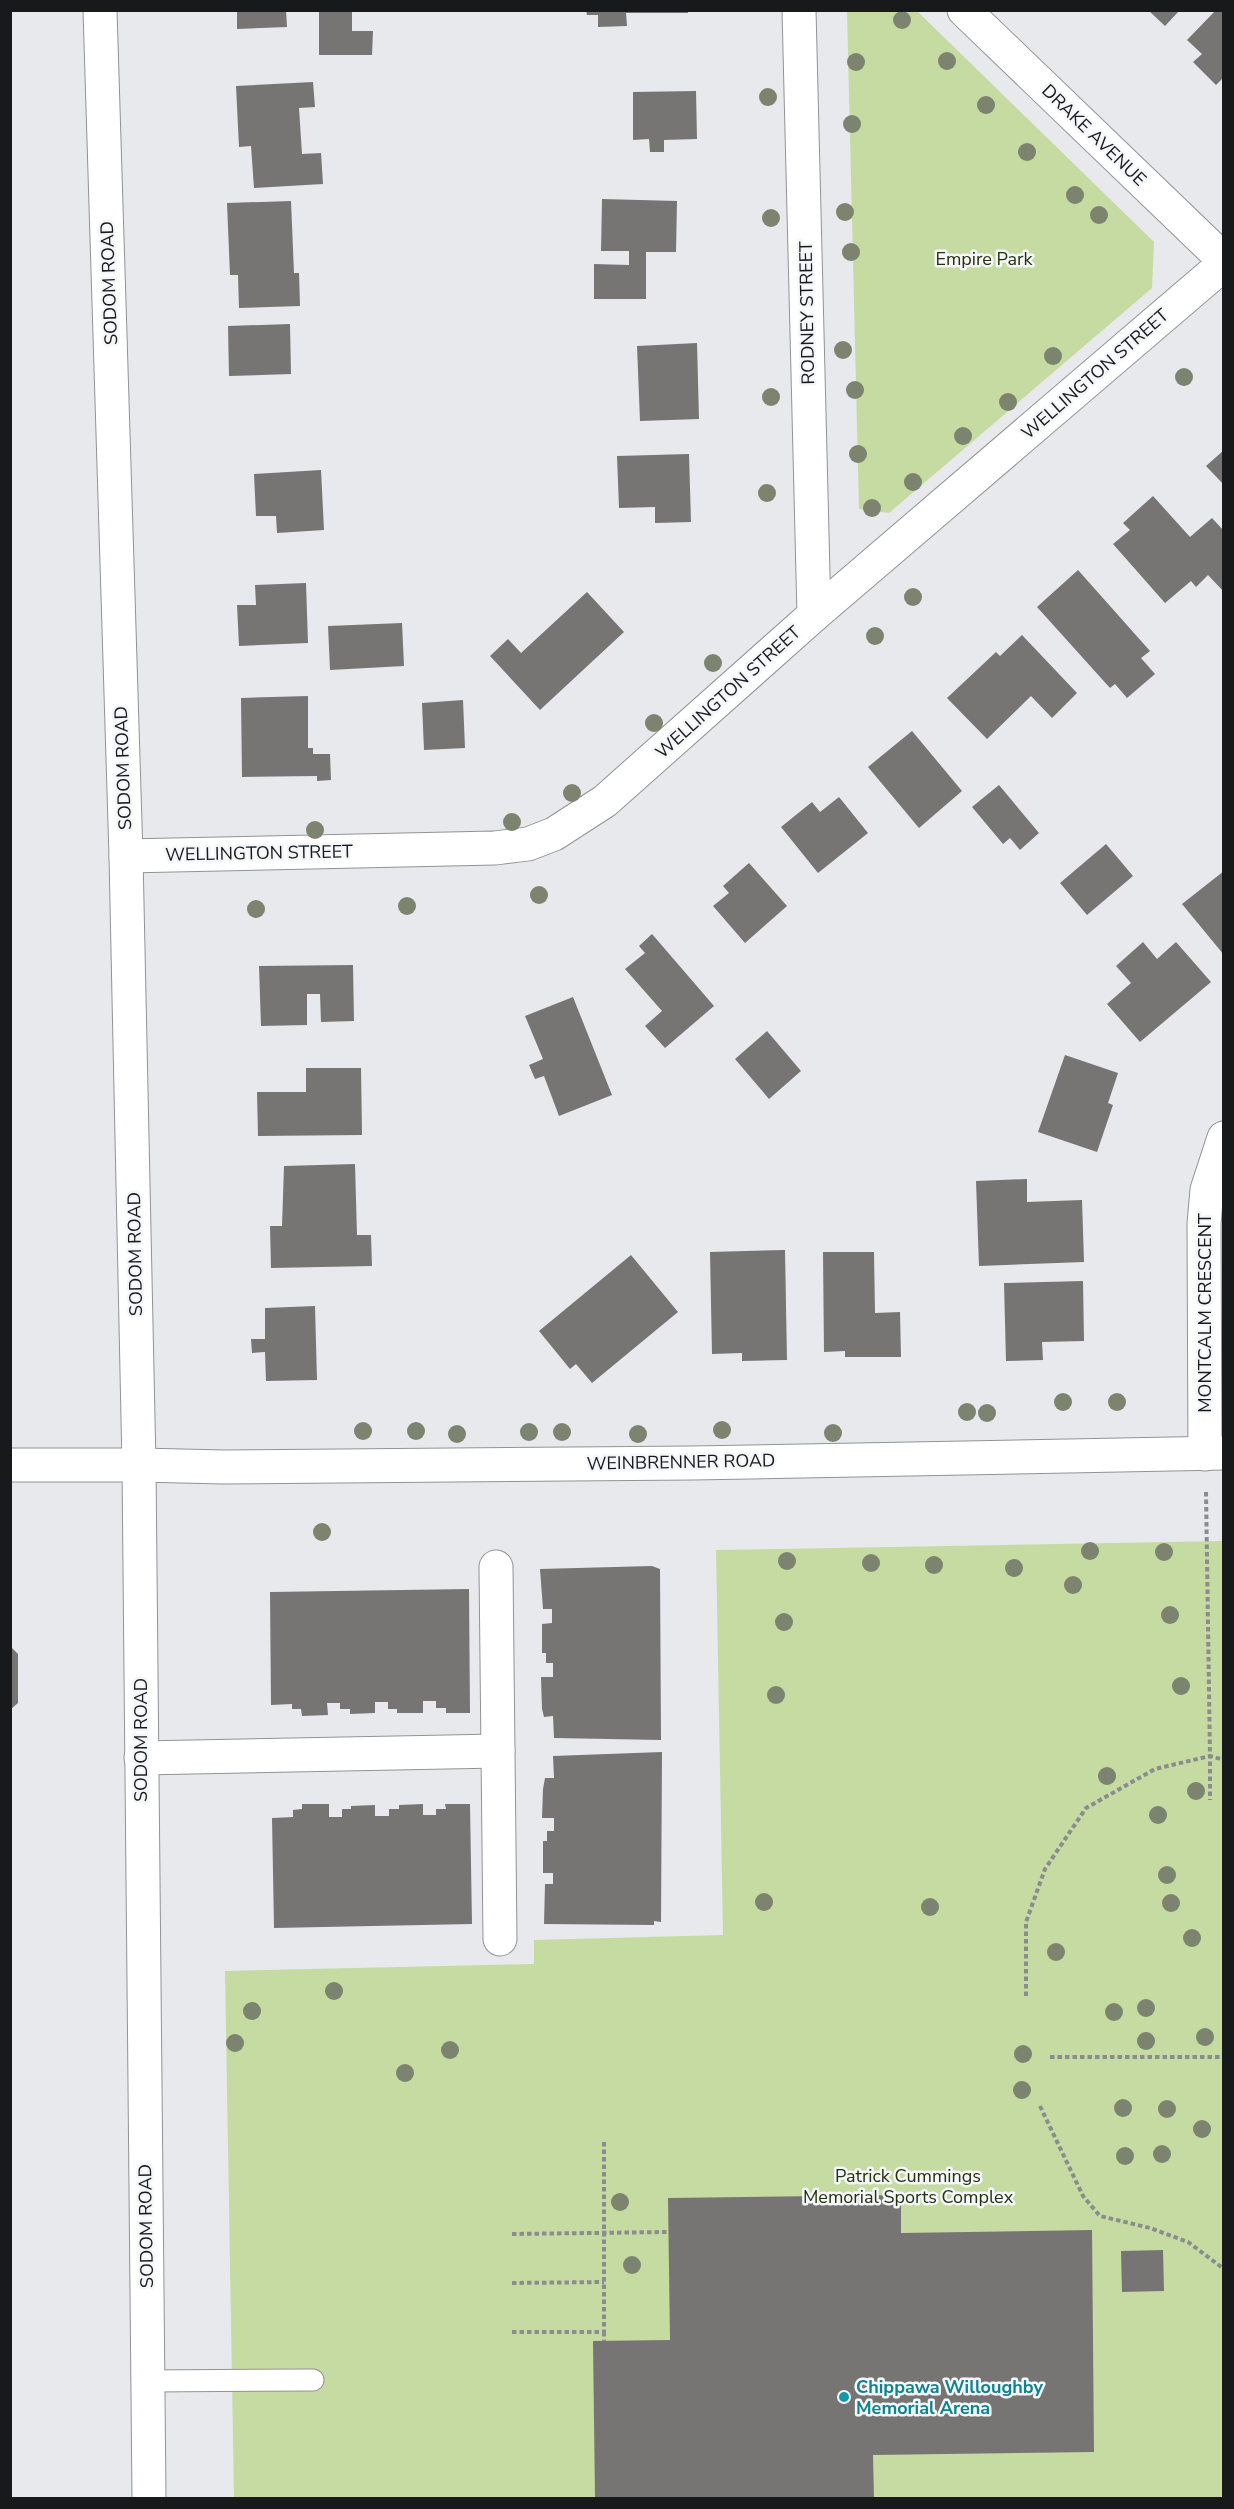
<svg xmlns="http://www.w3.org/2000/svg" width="1234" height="2509" viewBox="0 0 1234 2509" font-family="'Nunito Sans',sans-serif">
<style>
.green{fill:#c5dba1}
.building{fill:#777573}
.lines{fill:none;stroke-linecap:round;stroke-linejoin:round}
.service-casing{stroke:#919396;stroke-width:23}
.minor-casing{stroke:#919396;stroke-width:35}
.tertiary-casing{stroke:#919396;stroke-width:35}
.secondary-casing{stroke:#919396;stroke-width:35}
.path{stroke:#8b8c8e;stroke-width:4;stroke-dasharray:4.5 3;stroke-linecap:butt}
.service{stroke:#fff;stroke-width:21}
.minor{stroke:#fff;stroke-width:33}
.tertiary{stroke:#fff;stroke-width:33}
.secondary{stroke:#fff;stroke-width:33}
.tree{fill:#7c8470}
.culture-dot{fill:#0f9aa8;stroke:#f4f6f9;stroke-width:2}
.labels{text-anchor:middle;stroke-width:5;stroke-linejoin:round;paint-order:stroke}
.street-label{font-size:18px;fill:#18191a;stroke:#f4f6f9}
.park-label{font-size:18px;fill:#25310b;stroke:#f4f6f9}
.culture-label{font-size:18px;font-weight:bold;fill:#0d838f;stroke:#f4f6f9;text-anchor:start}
</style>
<rect width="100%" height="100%" fill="#e7e9ec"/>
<g class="green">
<path d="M847,11H917L1154,242L1152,288L889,513L859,509Z"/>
<path d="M1223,1541V2498H234L225,1971L534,1964V1940L723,1935L716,1550Z"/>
</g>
<g class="building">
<path d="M237,10H286L287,27L237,29Z"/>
<path d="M319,10H352V31H373L372,55H319Z"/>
<path d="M586,10H688V13H626L627,26L598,27V15H587Z"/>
<path d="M1148,10H1180L1165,26Z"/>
<path d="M1216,10H1224V77L1216,85L1193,62L1202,54L1187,40Z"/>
<path d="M313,82L315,107L299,108L302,154L321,153L323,184L254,188L251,146L239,147L236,86Z"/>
<path d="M696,91L697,139L664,140V152H650L649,139L633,140V92Z"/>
<path d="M602,199L677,201L676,252H646V299H594V264L629,265V251H601Z"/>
<path d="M291,201L294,273H299L300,306L239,308L238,275H230L227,203Z"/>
<path d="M290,324L291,374L229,376L228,326Z"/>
<path d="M697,343L699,419L640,421L637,346Z"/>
<path d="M1224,450V485L1206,466Z"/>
<path d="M689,454L691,522L655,523V507L619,508L617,456Z"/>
<path d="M321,470L324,530L277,533L276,516H256L254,474Z"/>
<path d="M1153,496L1190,537L1212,518L1224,531V592L1208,575L1196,587L1191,581L1165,603L1113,544L1130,530L1123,523Z"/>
<path d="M1078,570L1150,651L1141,658L1155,674L1127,698L1115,684L1110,688L1037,607Z"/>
<path d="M306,583L308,643L239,646L237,605H256L255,585Z"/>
<path d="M587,592L624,632L540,710L490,656L508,639L521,653Z"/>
<path d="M402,623L404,666L330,670L328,626Z"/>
<path d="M1022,635L1077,693L1052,718L1031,696L987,739L947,698L996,652L1000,656Z"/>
<path d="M308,696V748H313V754H330L331,780L317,781V776L242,777L241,698Z"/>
<path d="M463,700L465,748L424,750L422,703Z"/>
<path d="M912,731L962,791L919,828L868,767Z"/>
<path d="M999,785L1039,833L1020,850L1010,838L1003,844L972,807Z"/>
<path d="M839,797L868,833L818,873L781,827L812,802L820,812Z"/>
<path d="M1106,844L1133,876L1087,915L1060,883Z"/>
<path d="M749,863L787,906L745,943L713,906L729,893L723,886Z"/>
<path d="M1224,871V955L1182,904Z"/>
<path d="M652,934L714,1006L665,1048L645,1026L662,1011L625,969L645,953L639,946Z"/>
<path d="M1143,942L1157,959L1176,942L1211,982L1140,1042L1107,1004L1131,983L1116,966Z"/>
<path d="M353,965L354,1021L321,1022L320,994H307V1025L261,1026L259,966Z"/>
<path d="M573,997L612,1095L559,1116L544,1076L535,1079L529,1065L543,1059L525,1016Z"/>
<path d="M767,1031L801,1071L769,1099L735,1059Z"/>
<path d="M1065,1055L1118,1073L1108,1103L1113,1105L1097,1152L1038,1132Z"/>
<path d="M306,1068H361L362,1135L258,1136L257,1092H306Z"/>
<path d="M355,1164L357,1235H371L372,1266L271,1268L270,1226H282L284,1166Z"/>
<path d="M1027,1179V1202L1082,1200L1084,1262L979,1266L976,1181Z"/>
<path d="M785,1250L787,1360L742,1361V1353L712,1354L710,1252Z"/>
<path d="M823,1252H874L875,1313L900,1312L901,1357H845V1351L824,1352Z"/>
<path d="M631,1255L678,1312L592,1383L576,1364L570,1369L539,1331Z"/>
<path d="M1083,1281L1084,1341L1042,1342L1043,1360L1006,1361L1004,1283Z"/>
<path d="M315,1306L317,1380L266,1381L265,1352L252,1353L251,1339H265V1308Z"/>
<path d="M652,1566L660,1569L661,1740L554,1738L553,1716L544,1717L542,1709L541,1677H553V1663H546V1653H542V1624L552,1623V1609H543L540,1569Z"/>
<path d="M469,1589L470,1713H446V1708H436V1701H423V1713H397V1709H388V1702H375V1713L350,1714V1709H340V1703H327L328,1715L302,1716L301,1709H292V1704L271,1705L270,1592Z"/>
<path d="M10,1646L18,1654V1703L10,1710Z"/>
<path d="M662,1752L661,1922L654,1921V1925L544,1924L545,1884H553V1873H543V1841H547V1831H554V1818H542L543,1789L545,1778H554L553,1756Z"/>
<path d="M302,1804H329V1817H342V1809H351V1806L375,1805V1816H389V1809H399V1805L423,1804V1815H436V1809H446L445,1804H470L472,1924L274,1928L272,1818L293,1817V1810L302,1809Z"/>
<path d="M901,2195V2233L1092,2230L1094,2452L873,2455L874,2498H595L593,2341L670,2340L668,2198Z"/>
<path d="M1163,2250L1164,2291L1122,2292L1121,2251Z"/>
</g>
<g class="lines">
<defs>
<path id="service" d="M147,2381L313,2380"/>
<g id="minor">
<path d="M799,10L814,615"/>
<path d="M964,10L1224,260"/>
<path d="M126,856L495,848L528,844L554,834L605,801L814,615L1224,264"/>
<path d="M1205,1454L1204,1224L1207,1190L1224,1138"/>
<path d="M10,1465H139"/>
<path d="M496,1567L500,1939"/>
<path d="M141,1758L498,1751"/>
</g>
<path id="tertiary" d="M139,1465L224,1467L693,1463L1224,1453"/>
<path id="secondary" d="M100,10L126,856L139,1465L149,2498"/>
</defs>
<use href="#service" class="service-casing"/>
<use href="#minor" class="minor-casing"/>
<use href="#tertiary" class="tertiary-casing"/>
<use href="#secondary" class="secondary-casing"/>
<g class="path">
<path d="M1206,1492L1210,1756L1224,1760"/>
<path d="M1026,1996V1922L1045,1869L1086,1808L1155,1769L1210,1756V1800"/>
<path d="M1050,2057H1224"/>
<path d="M1040,2106L1083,2196L1100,2216L1150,2228L1188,2242L1224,2269"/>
<path d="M512,2234L668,2232"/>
<path d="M512,2283L604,2282"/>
<path d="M512,2332H604V2139"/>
<path d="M604,2332V2341"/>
</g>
<use href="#service" class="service"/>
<use href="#minor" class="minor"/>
<use href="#tertiary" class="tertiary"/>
<use href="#secondary" class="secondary"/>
</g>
<g class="tree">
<circle cx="902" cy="20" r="9"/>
<circle cx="947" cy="61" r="9"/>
<circle cx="856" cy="62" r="9"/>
<circle cx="768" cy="97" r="9"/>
<circle cx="986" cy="105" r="9"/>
<circle cx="852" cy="124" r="9"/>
<circle cx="1027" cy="152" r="9"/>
<circle cx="1075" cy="195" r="9"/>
<circle cx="845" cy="212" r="9"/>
<circle cx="1099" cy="215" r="9"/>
<circle cx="771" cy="218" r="9"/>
<circle cx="851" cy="252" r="9"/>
<circle cx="843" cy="350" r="9"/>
<circle cx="1053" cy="356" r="9"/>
<circle cx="1184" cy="377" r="9"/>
<circle cx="855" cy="390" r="9"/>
<circle cx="771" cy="397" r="9"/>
<circle cx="1008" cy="402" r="9"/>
<circle cx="963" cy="436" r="9"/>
<circle cx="858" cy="454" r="9"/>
<circle cx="913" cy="482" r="9"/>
<circle cx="767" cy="493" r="9"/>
<circle cx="872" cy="508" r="9"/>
<circle cx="913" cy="597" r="9"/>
<circle cx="875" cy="636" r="9"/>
<circle cx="713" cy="663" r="9"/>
<circle cx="654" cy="723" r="9"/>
<circle cx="572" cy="793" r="9"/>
<circle cx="512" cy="822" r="9"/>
<circle cx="315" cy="830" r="9"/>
<circle cx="539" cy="895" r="9"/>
<circle cx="407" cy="906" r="9"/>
<circle cx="256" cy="909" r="9"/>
<circle cx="1063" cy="1402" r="9"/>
<circle cx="1117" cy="1402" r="9"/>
<circle cx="967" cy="1412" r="9"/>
<circle cx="987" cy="1413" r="9"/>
<circle cx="722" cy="1430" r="9"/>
<circle cx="363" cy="1431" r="9"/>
<circle cx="416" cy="1431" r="9"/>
<circle cx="529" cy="1432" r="9"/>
<circle cx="562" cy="1432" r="9"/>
<circle cx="833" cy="1433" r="9"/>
<circle cx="457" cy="1434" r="9"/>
<circle cx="638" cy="1434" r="9"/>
<circle cx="322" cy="1532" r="9"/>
<circle cx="1090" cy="1551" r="9"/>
<circle cx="1164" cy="1552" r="9"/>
<circle cx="787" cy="1561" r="9"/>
<circle cx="871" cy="1563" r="9"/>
<circle cx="934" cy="1565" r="9"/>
<circle cx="1014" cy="1568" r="9"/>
<circle cx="1073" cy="1585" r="9"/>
<circle cx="1170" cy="1615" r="9"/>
<circle cx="784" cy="1622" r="9"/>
<circle cx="1181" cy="1686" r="9"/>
<circle cx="776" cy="1695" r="9"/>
<circle cx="1107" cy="1776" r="9"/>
<circle cx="1196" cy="1791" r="9"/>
<circle cx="1158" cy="1815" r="9"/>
<circle cx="1167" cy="1875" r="9"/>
<circle cx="764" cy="1902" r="9"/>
<circle cx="1171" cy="1903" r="9"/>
<circle cx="930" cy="1907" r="9"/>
<circle cx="1192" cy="1938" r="9"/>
<circle cx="1056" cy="1952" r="9"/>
<circle cx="334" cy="1991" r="9"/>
<circle cx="1146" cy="2008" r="9"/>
<circle cx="252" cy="2011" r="9"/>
<circle cx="1114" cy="2012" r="9"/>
<circle cx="1205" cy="2037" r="9"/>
<circle cx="1146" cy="2041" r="9"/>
<circle cx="235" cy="2043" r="9"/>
<circle cx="450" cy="2050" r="9"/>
<circle cx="1023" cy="2054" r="9"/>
<circle cx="405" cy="2073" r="9"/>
<circle cx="1022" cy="2090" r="9"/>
<circle cx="1123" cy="2108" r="9"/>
<circle cx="1167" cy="2109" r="9"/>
<circle cx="1202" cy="2129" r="9"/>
<circle cx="1162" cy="2154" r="9"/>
<circle cx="1125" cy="2156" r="9"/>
<circle cx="620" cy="2202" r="9"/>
<circle cx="632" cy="2265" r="9"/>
</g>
<circle class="culture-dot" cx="844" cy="2397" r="6"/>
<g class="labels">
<g class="street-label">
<text transform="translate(1094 135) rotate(44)" y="6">DRAKE AVENUE</text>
<text transform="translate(109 283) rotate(-92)" y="6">SODOM ROAD</text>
<text transform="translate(807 313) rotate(-91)" y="6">RODNEY STREET</text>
<text transform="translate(1095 374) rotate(-41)" y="6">WELLINGTON STREET</text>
<text transform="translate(728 692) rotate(-42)" y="6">WELLINGTON STREET</text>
<text transform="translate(123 768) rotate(-92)" y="6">SODOM ROAD</text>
<text transform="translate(259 853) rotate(-1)" y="6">WELLINGTON STREET</text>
<text transform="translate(135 1254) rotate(-91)" y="6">SODOM ROAD</text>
<text transform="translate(1205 1313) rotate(-90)" y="6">MONTCALM CRESCENT</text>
<text transform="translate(681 1462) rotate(-1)" y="6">WEINBRENNER ROAD</text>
<text transform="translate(141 1740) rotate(-90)" y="6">SODOM ROAD</text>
<text transform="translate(146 2226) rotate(-91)" y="6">SODOM ROAD</text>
</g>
<g class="park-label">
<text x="984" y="265">Empire Park</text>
<text x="908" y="2182">Patrick Cummings<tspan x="908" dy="21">Memorial Sports Complex</tspan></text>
</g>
<g class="culture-label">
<text x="856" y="2393">Chippawa Willoughby<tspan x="856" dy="21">Memorial Arena</tspan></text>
</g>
</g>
<rect width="1234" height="2509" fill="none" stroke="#18191a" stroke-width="24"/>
</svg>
